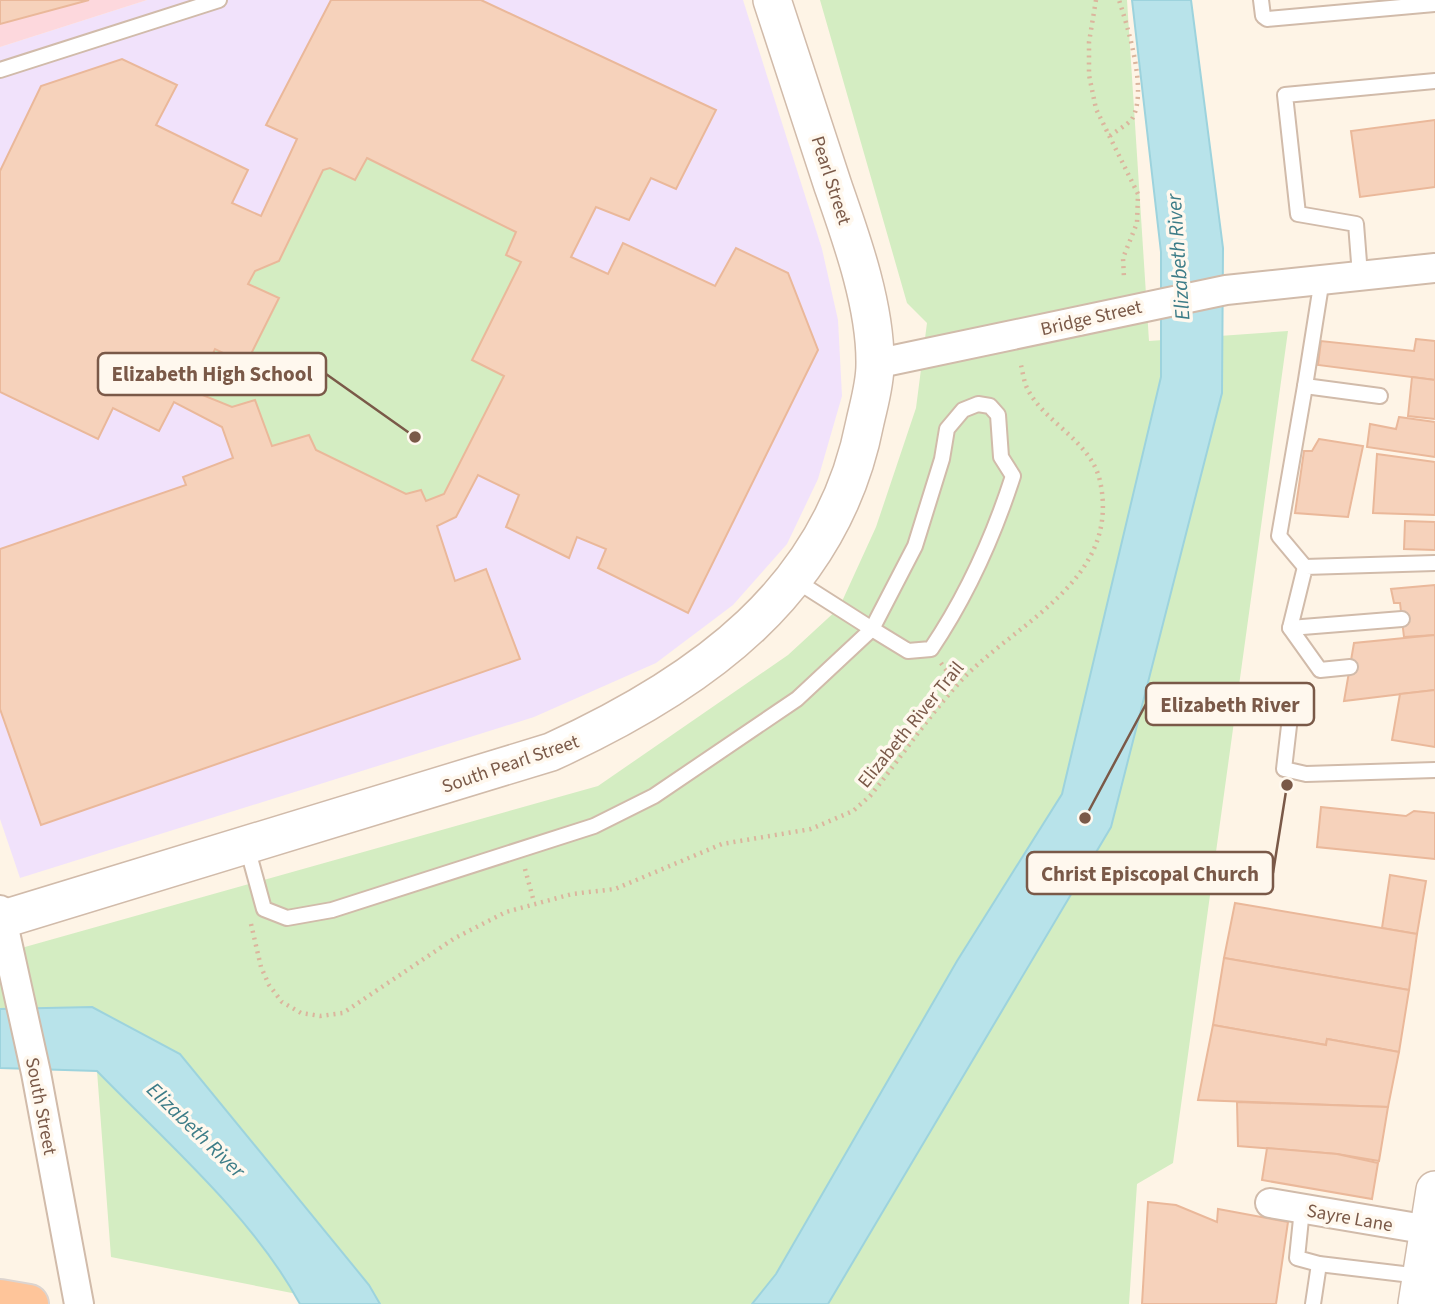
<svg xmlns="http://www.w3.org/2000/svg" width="1435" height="1304" viewBox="0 0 1435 1304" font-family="'Source Sans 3',sans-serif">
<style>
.education{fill:#f1e2fb}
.medical{fill:#fdd8dd}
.green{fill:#d4edc2}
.water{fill:#b8e3ea;stroke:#9dd3dd;stroke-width:2}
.building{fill:#f6d2bb;stroke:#eab89a;stroke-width:2;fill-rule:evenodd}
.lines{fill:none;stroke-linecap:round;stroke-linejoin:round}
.service-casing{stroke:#d1bbaa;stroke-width:18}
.minor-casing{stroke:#d1bbaa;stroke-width:32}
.tertiary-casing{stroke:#d1bbaa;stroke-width:40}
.trunk-casing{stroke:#dcd4cf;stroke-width:42}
.path{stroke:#dbb59d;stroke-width:4.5;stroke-dasharray:2 5;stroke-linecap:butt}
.service{stroke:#fff;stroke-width:14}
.minor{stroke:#fff;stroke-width:28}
.tertiary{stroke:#fff;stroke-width:37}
.trunk{stroke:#fec59a;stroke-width:38}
.labels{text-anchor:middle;stroke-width:7;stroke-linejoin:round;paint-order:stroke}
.street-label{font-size:19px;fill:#7a5948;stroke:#fff8ee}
.water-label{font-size:21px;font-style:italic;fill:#3c7c87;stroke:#fff8ee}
.leader{fill:none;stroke:#7a5948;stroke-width:2.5}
.callout-dot{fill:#7a5948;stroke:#fff8ee;stroke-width:2.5}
.callout{fill:#fff8ee;stroke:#7a5948;stroke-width:2.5}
.callout-label{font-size:21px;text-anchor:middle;font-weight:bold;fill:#7a5948}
</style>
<rect width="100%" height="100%" fill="#fef4e6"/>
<path class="education" d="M147,0H743L822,249L838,320L842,396L818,479L787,544L733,605L656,663L534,717L20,878L0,819V47Z"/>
<path class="medical" d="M0,0H147L0,47Z"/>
<g class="green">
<path d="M820,0H1127L1149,341L1288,331L1173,1163L1137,1184L1129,1304H371L307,1296L111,1257L97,1071L0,1068V954L598,786L788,655L839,608L876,527L916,408L927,323L907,303Z"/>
<path d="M367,158L516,232L506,255L521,262L473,360L504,376L444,494L426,501L421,491L406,494L316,450L309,435L272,446L232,407L195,392L215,349L246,364L279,299L248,284L255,271L279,261L323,170L330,168L355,180Z"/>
</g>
<g class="water">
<path d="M1132,0H1191L1223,248L1222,393L1111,827L828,1304H752L776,1274L957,961L1062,794L1161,377V252Z"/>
<path d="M92,1007L180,1054L369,1285L380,1304H300C253,1217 166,1142 97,1071L0,1068V1009Z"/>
</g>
<g class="building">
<path d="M0,0H89L0,24Z"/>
<path d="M331,0H481L716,110L676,189L651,178L629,220L596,207L571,257L608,274L623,243L715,286L736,248L788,273L818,350L688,613L598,568L606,549L577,537L569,558L506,527L519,495L478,475L456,517L437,526L455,581L486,569L520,659L41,825L0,709V549L186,485L183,477L233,458L222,427L174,402L159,431L113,408L98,439L0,392V171L41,86L122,59L177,85L156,125L248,170L232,203L261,216L297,139L266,125ZM367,158L516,232L506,255L521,262L472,360L504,376L444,494L426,501L421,490L406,494L316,450L309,435L272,446L255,400L232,407L195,392L215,349L246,364L279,298L248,284L255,271L279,261L323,170L330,168L355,180Z"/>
<path d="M1435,120V187L1360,197L1351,131Z"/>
<path d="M1416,339L1435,341V380L1318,365L1321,341L1414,351Z"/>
<path d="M1412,377L1435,380V419L1408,416Z"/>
<path d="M1399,417L1435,422V457L1367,447L1370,424L1396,429Z"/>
<path d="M1319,439L1363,446L1348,517L1295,513L1304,451H1312Z"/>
<path d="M1377,454L1435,462V515L1373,513Z"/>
<path d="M1405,521L1435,522V550L1404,549Z"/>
<path d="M1435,585V635L1404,637L1400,603H1394L1391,589Z"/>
<path d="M1435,635V690L1344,701L1354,643Z"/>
<path d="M1435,690V747L1392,740L1400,694Z"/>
<path d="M1321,807L1406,816L1414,811L1435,813V859L1317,847Z"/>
<path d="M1390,875L1426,881L1417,934L1382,928Z"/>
<path d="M1235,903L1417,934L1409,990L1224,958Z"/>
<path d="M1224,958L1409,990L1399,1052L1327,1039L1326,1045L1213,1025Z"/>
<path d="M1213,1025L1326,1045L1327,1039L1399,1052L1388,1107L1198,1100Z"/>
<path d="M1237,1102L1388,1107L1379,1161L1337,1154L1238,1146Z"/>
<path d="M1267,1148L1337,1154L1378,1163L1372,1199L1262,1180Z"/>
<path d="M1148,1202L1176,1205L1217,1222L1218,1209L1288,1222L1276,1304H1142Z"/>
</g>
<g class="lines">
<defs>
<g id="service">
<path d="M1261,0L1263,16L1267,19L1435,4"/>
<path d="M0,70L219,0"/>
<path d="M1360,275L1356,224L1298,214L1285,95L1435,81"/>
<path d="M1322,279L1305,386L1380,396"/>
<path d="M1305,386L1279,536L1305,567"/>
<path d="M978,404L990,406L998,415L1001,457L1013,476C993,538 968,594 931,649L908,651L872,629L915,546L942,459L947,429L963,410Z"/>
<path d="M1290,628L1402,619"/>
<path d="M1350,667L1320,670L1290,628L1305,567L1435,563"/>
<path d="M1292,700L1284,769L1306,774L1435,770"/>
<path d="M247,847L264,909L287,918L332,910L594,826L654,796L797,699L872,629L795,580"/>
<path d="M1302,1209L1297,1258L1319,1264L1420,1276"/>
<path d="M1313,1304L1319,1264"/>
</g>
<g id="minor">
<path d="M875,364L1226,290L1435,268"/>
<path d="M0,910L36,1073L79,1304"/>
<path d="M1270,1203L1429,1230"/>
</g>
<g id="tertiary">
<path d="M0,920L551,752C698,685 832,592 865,422C869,404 875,384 875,365C876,307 852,240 833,186C813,124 792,62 772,0"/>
<path d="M1417,1304L1435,1190"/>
</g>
<path id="trunk" d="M0,1299L29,1304"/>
</defs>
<use href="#service" class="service-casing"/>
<use href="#minor" class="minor-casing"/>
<use href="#tertiary" class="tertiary-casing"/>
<use href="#trunk" class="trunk-casing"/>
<g class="path">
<path d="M1096,0L1089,42V75L1096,109L1138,194L1137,223L1123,258L1124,278"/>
<path d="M1110,136C1116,131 1127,125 1132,119C1148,92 1128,28 1119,0"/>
<path d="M941,663L957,685"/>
<path d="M525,869L534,902"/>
<path d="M251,924L261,967L269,985L282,1002L301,1013L320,1016L343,1013L455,938L506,912L572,894L615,889L722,844L811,829L853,811L870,796C900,759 927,718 959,683C1013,623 1122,582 1100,481C1091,441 1045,423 1028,390C1024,383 1023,373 1021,365"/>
</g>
<use href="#service" class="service"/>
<use href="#minor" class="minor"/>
<use href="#tertiary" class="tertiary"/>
<use href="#trunk" class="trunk"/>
</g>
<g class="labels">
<g class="street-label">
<text transform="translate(832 180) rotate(72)" y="7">Pearl Street</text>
<text transform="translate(1091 317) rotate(-13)" y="7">Bridge Street</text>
<text transform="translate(910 724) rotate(-51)" y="7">Elizabeth River Trail</text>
<text transform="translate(510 763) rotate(-19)" y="7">South Pearl Street</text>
<text transform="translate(42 1106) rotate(79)" y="7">South Street</text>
<text transform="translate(1350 1217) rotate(10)" y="7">Sayre Lane</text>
</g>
<g class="water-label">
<text transform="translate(1178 257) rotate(-94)" y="7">Elizabeth River</text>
<text transform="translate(196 1130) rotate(44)" y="7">Elizabeth River</text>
</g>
</g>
<path class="leader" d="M415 437L326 374M1085 818L1146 704M1287 785L1273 873"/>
<g class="callout-dot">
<circle cx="415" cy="437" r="7"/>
<circle cx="1085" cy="818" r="7"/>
<circle cx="1287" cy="785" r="7"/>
</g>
<g class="callout">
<rect x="98" y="353" width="228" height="42" rx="7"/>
<rect x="1146" y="683" width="168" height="42" rx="7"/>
<rect x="1027" y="852" width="246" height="42" rx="7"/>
</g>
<g class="callout-label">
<text x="212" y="381">Elizabeth High School</text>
<text x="1230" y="712">Elizabeth River</text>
<text x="1150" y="881">Christ Episcopal Church</text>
</g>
</svg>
